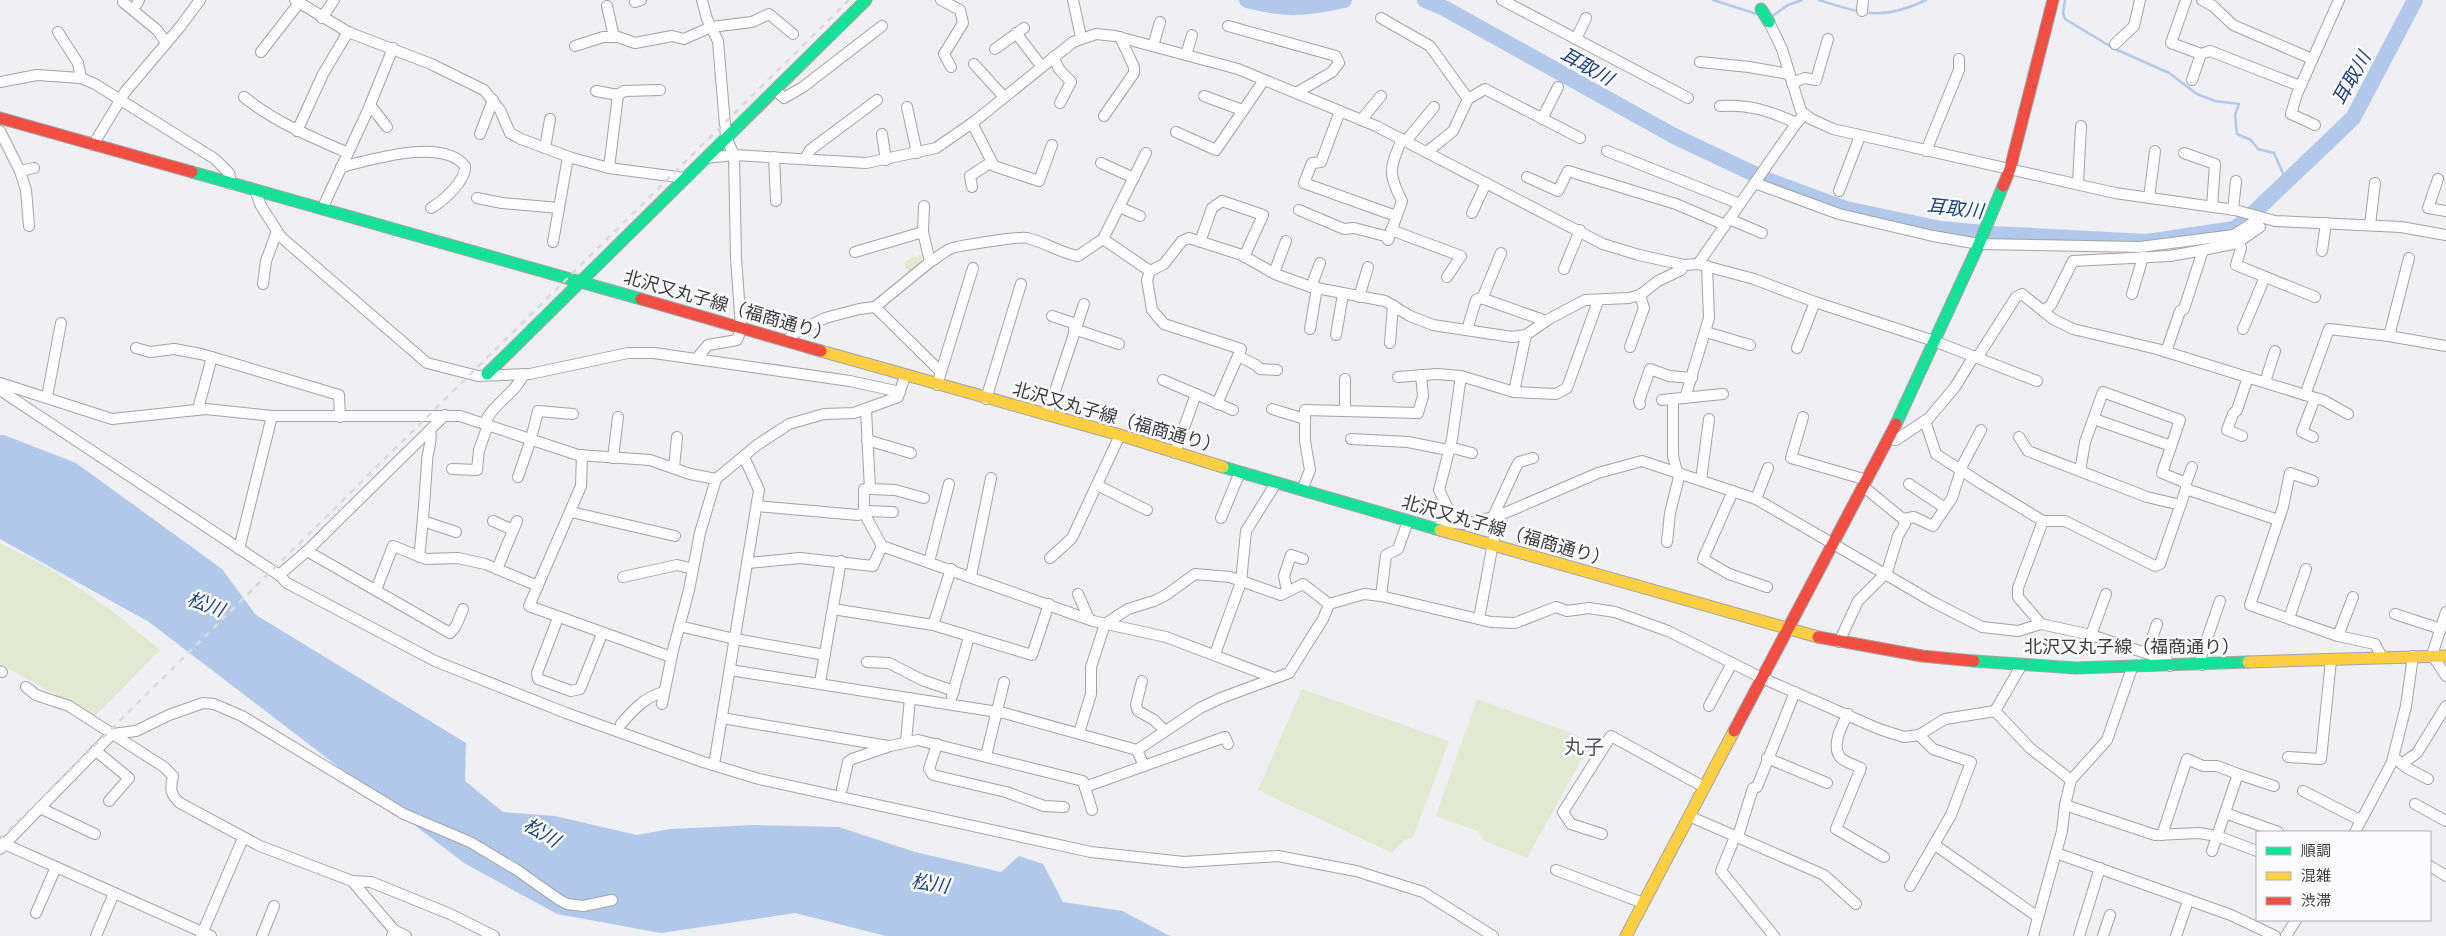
<svg xmlns="http://www.w3.org/2000/svg" width="2446" height="936" viewBox="0 0 2446 936" font-family="'PT Serif','Noto Sans JP',serif">
<style>
.green{fill:#e2e9d1}
.water{fill:#b2c8eb}
.lines{fill:none;stroke-linecap:round;stroke-linejoin:round}
.stream{stroke:#b2c8eb;stroke-width:2.5}
.river{stroke:#b2c8eb;stroke-width:16}
.street-casing{stroke:#a3a3a6;stroke-width:12}
.fast-casing{stroke:#a3a3a6;stroke-width:13}
.slow-casing{stroke:#a3a3a6;stroke-width:13}
.jam-casing{stroke:#a3a3a6;stroke-width:13}
.street{stroke:#fdfdfd;stroke-width:10}
.fast{stroke:#16e098;stroke-width:11}
.slow{stroke:#ffcf43;stroke-width:11}
.jam{stroke:#f24e42;stroke-width:11}
.rail{stroke:#d9d9da;stroke-width:2.5;stroke-dasharray:6 6;stroke-linecap:butt}
.labels{text-anchor:middle;stroke-width:5;stroke-linejoin:round;paint-order:stroke}
.street-label{font-size:18px;fill:#3b3c3e;stroke:#fcfcff}
.water-label{font-size:19px;font-style:italic;fill:#1d427c;stroke:#fcfcff}
.quarter-label{font-size:20px;fill:#525359;stroke:#fcfcff}
</style>
<rect width="100%" height="100%" fill="#efeff4"/>
<g class="green">
<path d="M921,254L923,265L909,275L904,262Z"/>
<path d="M0,543L51,569L112,611L160,650L95,716L0,664Z"/>
<path d="M1302,689L1449,741L1413,837L1404,840L1392,853L1258,790Z"/>
<path d="M1477,699L1577,735L1585,753L1527,858L1485,841L1478,831L1436,816Z"/>
</g>
<path class="water" d="M0,435H4L76,463L222,569L256,615L466,743L465,781L503,812L555,816L637,835L670,829L754,825L839,827L915,852L1001,872L1019,856L1043,864L1063,902L1122,911L1170,936H886L795,913L661,933L557,914L464,863L149,622L0,539Z"/>
<g class="lines">
<g class="stream">
<path d="M1713,0L1757,14"/>
<path d="M1819,0C1864,14 1882,21 1926,0"/>
<path d="M2065,0L2063,13L2065,19L2113,48L2169,73L2197,94L2215,101L2239,104L2235,115L2237,134L2251,140L2258,149L2274,153L2286,180"/>
<path d="M1771,17L1788,5L1802,0"/>
</g>
<g class="river">
<path d="M1247,0C1286,10 1305,9 1344,0"/>
<path d="M1425,0L1444,8L1674,136L1767,180L1846,209L1941,229L1995,234L2147,242L2234,229L2245,221L2353,118L2415,0"/>
</g>
<defs>
<g id="street">
<path d="M295,0L348,32L431,64L484,90L500,110L510,133L521,139L572,158L609,168L685,178"/>
<path d="M702,0L707,19L718,41L726,137L734,155L705,158"/>
<path d="M941,0L960,10L963,23L944,54L951,67"/>
<path d="M1073,0L1081,37"/>
<path d="M1502,0L1688,98"/>
<path d="M2186,0L2171,43L2201,54L2210,51L2300,86"/>
<path d="M2202,0L2213,6L2233,25L2312,59"/>
<path d="M123,2L157,30L166,42"/>
<path d="M635,2L641,0"/>
<path d="M137,4L139,0"/>
<path d="M607,6L614,37"/>
<path d="M1862,11L1863,0"/>
<path d="M322,18L334,0"/>
<path d="M1381,18L1430,46L1468,99L1453,131L1427,152"/>
<path d="M1769,22L1782,49L1801,111L1811,119L1833,129L2115,193L2235,210L2275,221L2401,227L2446,235"/>
<path d="M1228,26L1336,56L1339,63L1332,72L1296,93"/>
<path d="M58,32L78,63L81,78"/>
<path d="M1016,33L1042,67"/>
<path d="M1576,39L1586,18"/>
<path d="M2115,44L2134,26L2140,0"/>
<path d="M575,46L603,37H618L635,43L672,36L684,39L711,27L752,22L769,14L793,34"/>
<path d="M1153,46L1160,22"/>
<path d="M995,49L1024,28"/>
<path d="M261,52L299,3"/>
<path d="M1186,55L1192,35"/>
<path d="M1053,57L1059,69L1071,82L1060,103"/>
<path d="M1700,62L1749,67L1789,74"/>
<path d="M974,64L1004,97"/>
<path d="M2192,80L2201,54"/>
<path d="M0,82L37,75L81,78L95,84L215,159L229,173L231,184"/>
<path d="M1792,83L1805,78L1816,80L1828,39"/>
<path d="M775,90L784,98L803,87L882,26"/>
<path d="M596,91L618,95"/>
<path d="M1204,96L1242,110"/>
<path d="M244,97C275,122 311,137 348,153"/>
<path d="M1468,99L1485,89L1580,138"/>
<path d="M370,105L387,127"/>
<path d="M1720,106C1750,104 1769,111 1797,123"/>
<path d="M907,107L917,153"/>
<path d="M1340,111L1321,162L1312,163L1304,183L1396,216"/>
<path d="M1104,116L1134,73V67L1120,37"/>
<path d="M1542,119L1558,87"/>
<path d="M1361,120L1381,96"/>
<path d="M972,123L994,166L1039,181L1052,145"/>
<path d="M2315,125L2291,114L2297,94L2339,0"/>
<path d="M0,131L20,171L26,190L29,226"/>
<path d="M297,131L323,74L348,32"/>
<path d="M1176,132L1216,150L1264,80"/>
<path d="M480,134L493,100"/>
<path d="M882,134L886,160"/>
<path d="M1406,141L1434,107"/>
<path d="M93,145L125,92L180,27L200,0"/>
<path d="M545,148L550,119"/>
<path d="M1607,151L1740,204"/>
<path d="M1926,151L1959,70V59"/>
<path d="M1146,153L1103,239L1150,271L1164,264L1182,241L1189,238L1242,255L1275,274L1311,287L1385,301L1410,316L1433,325L1512,337L1526,335L1549,319L1585,300L1629,298L1640,295L1658,281L1681,270L1684,265"/>
<path d="M2184,153L2215,164L2212,207"/>
<path d="M774,157L776,201"/>
<path d="M805,159L810,150L877,100"/>
<path d="M1101,163L1134,178"/>
<path d="M341,167C371,160 442,137 465,166C466,181 443,201 431,208"/>
<path d="M609,168L618,95L624,91L660,90"/>
<path d="M20,171L34,168"/>
<path d="M1527,177L1558,191L1568,171L1676,204L1725,225"/>
<path d="M2438,179L2428,208L2446,211"/>
<path d="M1755,183L1839,214L1933,236L1979,244L2140,247L2234,235L2260,218"/>
<path d="M2078,184L2081,126"/>
<path d="M972,187L970,176L990,163"/>
<path d="M255,190L261,206L281,237L427,363L478,376L530,374L628,353H654L850,381L900,392"/>
<path d="M1839,191L1860,136"/>
<path d="M477,198L502,203L559,208"/>
<path d="M2149,198L2155,151"/>
<path d="M1119,207L1140,216"/>
<path d="M322,209L368,110L393,48"/>
<path d="M1299,210L1344,229L1354,228L1389,237"/>
<path d="M2233,210L2236,181"/>
<path d="M1472,213L1486,183"/>
<path d="M1729,219L1762,233"/>
<path d="M2370,225L2375,183"/>
<path d="M1391,230L1461,256L1447,277"/>
<path d="M923,232L924,206"/>
<path d="M1388,240L1402,201C1387,172 1390,168 1402,139"/>
<path d="M553,242L568,157"/>
<path d="M1200,242L1212,208L1222,201L1263,215L1244,257"/>
<path d="M2238,242L2241,248L2236,265L2315,297"/>
<path d="M2322,251L2326,223"/>
<path d="M930,262C937,258 943,252 950,249C955,246 1021,236 1027,238C1045,242 1060,253 1078,256L1103,239"/>
<path d="M1698,264L1798,121L1805,115"/>
<path d="M1564,269L1580,230"/>
<path d="M1150,271L1147,280L1152,310L1164,324L1241,349L1217,404"/>
<path d="M1274,273L1286,241"/>
<path d="M263,284L266,261L277,231"/>
<path d="M1311,287L1320,263"/>
<path d="M2132,294L2143,257"/>
<path d="M1359,297L1368,267"/>
<path d="M1482,299L1501,253"/>
<path d="M875,307L940,371"/>
<path d="M2043,311L2051,305L2073,261L2170,256L2203,250L2237,243L2260,227"/>
<path d="M1052,316L1076,324"/>
<path d="M741,327L736,258L734,155L866,163L936,148L975,121L1073,42L1096,34L1115,36L1238,69L1376,126L1603,244L1639,255L1684,265L1698,264L1754,279L1815,302L1934,341L2037,381"/>
<path d="M1074,329L1119,344"/>
<path d="M1310,329L1317,288"/>
<path d="M2243,329L2265,277"/>
<path d="M1467,330L1476,300L1481,298L1546,321"/>
<path d="M1706,332L1750,345"/>
<path d="M1336,335L1343,294"/>
<path d="M2389,336L2409,258"/>
<path d="M787,340L793,334L825,318L859,309L875,307L930,262L923,232L855,252"/>
<path d="M1390,343L1393,305"/>
<path d="M1630,347L1644,308L1640,295"/>
<path d="M136,348L150,352L174,349L201,354L339,395L340,417"/>
<path d="M1797,348L1815,302"/>
<path d="M2166,352L2180,311L2184,309L2203,250"/>
<path d="M1238,356L1256,365L1260,369L1277,370"/>
<path d="M1977,358L2016,297L2022,294L2053,319L2073,329L2157,349L2305,395L2323,400L2348,414"/>
<path d="M696,359L708,345L737,340L742,327"/>
<path d="M1398,377L1437,374L1461,376L1514,392L1526,335"/>
<path d="M1163,380L1233,410"/>
<path d="M2265,382L2275,351"/>
<path d="M0,383L112,419L206,409L272,416H460L578,455L650,460L690,474L716,479L757,445L789,424L824,414L854,413L898,397L905,376"/>
<path d="M937,385L973,268"/>
<path d="M0,390L279,575L287,583L435,661L566,713L703,762L759,779L1091,852L1184,862L1278,856L1356,871L1423,892L1493,936"/>
<path d="M1514,392L1556,394L1567,388L1598,301"/>
<path d="M2305,395L2329,329L2389,336L2446,346"/>
<path d="M47,397L61,323"/>
<path d="M1685,398L1709,318L1707,266"/>
<path d="M986,399L1021,284"/>
<path d="M1662,400L1723,394"/>
<path d="M1673,401V456L1677,472"/>
<path d="M1640,404L1639,401L1650,369L1669,376L1692,378"/>
<path d="M198,409L212,357"/>
<path d="M1272,409L1305,419"/>
<path d="M1345,409V379"/>
<path d="M866,410L870,489L895,490L924,498"/>
<path d="M1047,415L1084,304"/>
<path d="M1803,417L1791,458L1867,480"/>
<path d="M2094,419L2171,446"/>
<path d="M1925,421L1936,454L1982,484L2043,521H2065L2155,566L2160,564L2186,489L2278,520"/>
<path d="M484,424C494,402 515,394 524,374"/>
<path d="M2242,436L2227,430L2233,414L2237,410L2248,377"/>
<path d="M2019,437L2028,451L2147,497L2181,505"/>
<path d="M2313,437L2302,432L2315,398"/>
<path d="M1351,439L1408,442L1448,450"/>
<path d="M1888,439L1896,440L1929,418L1955,387L1974,356"/>
<path d="M867,440L911,453"/>
<path d="M1449,447L1472,453"/>
<path d="M1175,453L1196,394"/>
<path d="M582,455L581,486L529,606L671,657"/>
<path d="M613,458L618,417"/>
<path d="M674,468L677,437"/>
<path d="M452,469L477,470L479,450L488,425"/>
<path d="M2080,471L2085,442L2103,392L2180,420L2162,473L2186,483V489"/>
<path d="M518,477L531,439L538,411L573,414"/>
<path d="M1701,480L1709,419"/>
<path d="M2313,481L2290,473L2283,507L2250,605L2338,636L2375,644L2382,657"/>
<path d="M2186,483L2192,467"/>
<path d="M1909,484L1945,508"/>
<path d="M1097,485L1147,510"/>
<path d="M864,489V513L882,546"/>
<path d="M1302,490L1310,470L1305,441V410L1418,413L1423,396L1421,375"/>
<path d="M1733,491L1703,559L1729,574L1767,587"/>
<path d="M1756,499L1768,468"/>
<path d="M757,506L858,515L868,511L893,512"/>
<path d="M571,512L675,536"/>
<path d="M1493,517L1515,469L1519,462L1533,458"/>
<path d="M1221,518L1240,472"/>
<path d="M1903,519L1914,517L1933,526L1952,498L1963,464L1981,430"/>
<path d="M423,521L456,532"/>
<path d="M493,521L513,530"/>
<path d="M2043,521L2018,588V597L2041,624L2091,635L2167,660L2170,666"/>
<path d="M1455,523L1439,490L1452,439L1461,376"/>
<path d="M1434,529L1447,522L1463,524L1498,516"/>
<path d="M1667,542L1670,513L1680,473"/>
<path d="M239,549L272,416"/>
<path d="M307,551L450,633L456,626L463,609"/>
<path d="M419,557C423,525 425,494 427,462C427,451 433,442 430,431"/>
<path d="M1050,558L1072,538L1120,435"/>
<path d="M929,562L949,484"/>
<path d="M748,563L800,558L873,566L882,546L1093,621L1166,637L1274,678"/>
<path d="M497,569L517,521"/>
<path d="M279,575L307,551L445,415"/>
<path d="M971,576L991,478"/>
<path d="M623,577L677,565L693,569"/>
<path d="M376,590L393,546L426,559L458,558L485,564L538,586"/>
<path d="M1287,591L1284,576L1291,555L1303,559"/>
<path d="M1078,594L1089,619"/>
<path d="M1381,596L1386,555L1398,549L1408,521"/>
<path d="M833,609L933,625L1032,655L1049,604"/>
<path d="M2446,612L2432,655L2446,676"/>
<path d="M2395,614L2441,629"/>
<path d="M558,618L537,673L538,679L571,691L580,689L602,634"/>
<path d="M2289,618L2306,569"/>
<path d="M1479,619L1498,516L1598,473L1642,461L1756,499L1933,602L1982,627L2018,631L2041,624"/>
<path d="M933,625L951,569"/>
<path d="M679,626L735,639L825,655"/>
<path d="M2091,635L2106,594"/>
<path d="M2338,636L2353,597"/>
<path d="M1839,642L1858,601L1887,572L1898,536L1905,524L1903,519L1864,487"/>
<path d="M2147,653L2157,624"/>
<path d="M1215,654L1241,582L1246,531L1276,483"/>
<path d="M867,662L889,663L922,680L954,691"/>
<path d="M2202,665L2201,656L2220,601"/>
<path d="M2021,666L1995,711L2030,748L2071,780"/>
<path d="M730,670L1004,713L1137,750L1144,766"/>
<path d="M0,671L2,672"/>
<path d="M1142,681L1136,705L1138,711L1154,720L1164,730"/>
<path d="M820,682L841,561"/>
<path d="M26,687L36,695L69,706L164,767L173,776C170,789 170,794 180,803L260,846L352,881L394,930L392,936"/>
<path d="M952,696L969,637"/>
<path d="M662,704L673,650L689,590L700,533L716,479"/>
<path d="M1709,706L1732,663"/>
<path d="M1848,714C1842,725 1831,745 1840,757C1844,762 1855,765 1861,768L1836,829L1884,857"/>
<path d="M722,718L888,746"/>
<path d="M621,724C633,710 646,696 664,692"/>
<path d="M1079,733L1091,694V667L1105,624L1128,609L1154,601L1166,595L1195,574L1230,577L1281,595L1303,584L1329,604L1364,594L1381,596L1491,622L1515,623L1556,607L1567,611L1589,608L1615,612L1668,631L1762,678L1879,729L1904,737L1919,735L1945,719L1995,711"/>
<path d="M906,742L910,698"/>
<path d="M937,744L929,769L933,775L1006,792L1044,806L1064,807"/>
<path d="M1137,750L1200,708L1221,698L1289,673L1323,619L1329,604"/>
<path d="M96,751L129,778L109,801"/>
<path d="M986,756L1004,682"/>
<path d="M2288,757L2321,759L2331,660"/>
<path d="M1767,758L1827,783"/>
<path d="M715,759L759,490L744,457"/>
<path d="M2397,760L2407,768L2428,779"/>
<path d="M2403,763L2417,753L2446,706"/>
<path d="M2238,774L2274,786"/>
<path d="M1085,787L1225,737L1228,744"/>
<path d="M842,789L848,762L852,759L890,746L918,740L1083,781L1092,810"/>
<path d="M2303,791L2360,820"/>
<path d="M2415,804L2446,821"/>
<path d="M2065,805L2155,835L2199,833L2217,836L2257,851"/>
<path d="M40,808L95,834"/>
<path d="M2225,813L2278,832"/>
<path d="M1689,816L1824,875L1856,904"/>
<path d="M2355,832L2392,762L2406,706L2413,656"/>
<path d="M1602,834L1571,824L1563,812L1611,736L1704,787"/>
<path d="M2162,835L2187,759L2203,766H2217L2238,774L2212,851"/>
<path d="M0,842L211,936"/>
<path d="M1935,845L2038,917"/>
<path d="M0,849L112,734L136,731L169,715L203,703L214,704L242,716L404,814L470,842L517,870L558,899L567,904L583,906L612,900"/>
<path d="M2056,853L2231,915L2275,936"/>
<path d="M2430,866L2446,876"/>
<path d="M1556,870L1643,903"/>
<path d="M352,881L371,882L450,914L494,936"/>
<path d="M1910,886L1951,815L1971,762L1933,749L1919,735"/>
<path d="M36,913L56,867"/>
<path d="M394,930L406,936"/>
<path d="M96,936L114,893"/>
<path d="M201,936L243,838"/>
<path d="M262,936L274,906"/>
<path d="M1774,936L1721,871L1735,837L1739,833L1753,788L1757,787L1795,692"/>
<path d="M2033,936L2062,831L2065,805L2071,780L2107,740L2132,668"/>
<path d="M2079,936L2100,868"/>
<path d="M2103,936L2110,915"/>
<path d="M2176,936L2188,901"/>
<path d="M2286,936L2296,920"/>
</g>
<g id="fast">
<path d="M1761,9L1769,22"/>
<path d="M192,172L641,299"/>
<path d="M487,374L866,0"/>
<path d="M1896,424L1979,244L2003,186"/>
<path d="M1223,467L1440,530"/>
<path d="M1974,661L2076,668L2248,662"/>
</g>
<g id="slow">
<path d="M821,351L1120,435L1223,467"/>
<path d="M1440,530L1818,637"/>
<path d="M2248,662L2446,656"/>
<path d="M1626,936L1734,731"/>
</g>
<g id="jam">
<path d="M0,118L192,172"/>
<path d="M2003,186L2010,169L2053,0"/>
<path d="M641,299L821,351"/>
<path d="M1818,637L1922,656L1974,661"/>
<path d="M1734,731L1896,424"/>
</g>
</defs>
<use href="#street" class="street-casing"/>
<use href="#fast" class="fast-casing"/>
<use href="#slow" class="slow-casing"/>
<use href="#jam" class="jam-casing"/>
<use href="#street" class="street"/>
<use href="#fast" class="fast"/>
<use href="#slow" class="slow"/>
<use href="#jam" class="jam"/>
<path class="rail" d="M0,839L849,0"/>
</g>
<g class="labels">
<g class="street-label">
<text transform="translate(728 306) rotate(16)" y="6">北沢又丸子線（福商通り）</text>
<text transform="translate(1117 418) rotate(16)" y="6">北沢又丸子線（福商通り）</text>
<text transform="translate(1506 531) rotate(16)" y="6">北沢又丸子線（福商通り）</text>
<text x="2132" y="653">北沢又丸子線（福商通り）</text>
</g>
<g class="water-label">
<text transform="translate(1587 66) rotate(29)" y="7">耳取川</text>
<text transform="translate(2351 78) rotate(-61)" y="7">耳取川</text>
<text transform="translate(1955 208) rotate(6)" y="7">耳取川</text>
<text transform="translate(206 604) rotate(20)" y="7">松川</text>
<text transform="translate(542 832) rotate(31)" y="7">松川</text>
<text transform="translate(930 883) rotate(9)" y="7">松川</text>
</g>
<g class="quarter-label">
<text x="1584" y="754">丸子</text>
</g>
</g>
<rect x="2256" y="831" width="175" height="90" fill="#fcfcff" stroke="#afafb2"/>
<rect x="2266" y="847" width="25" height="8" fill="#16e098" stroke="#afafb2"/>
<text x="2301" y="856" font-size="15" fill="#3b3c3e">順調</text>
<rect x="2266" y="872" width="25" height="8" fill="#ffcf43" stroke="#afafb2"/>
<text x="2301" y="881" font-size="15" fill="#3b3c3e">混雑</text>
<rect x="2266" y="897" width="25" height="8" fill="#f24e42" stroke="#afafb2"/>
<text x="2301" y="906" font-size="15" fill="#3b3c3e">渋滞</text>
</svg>
